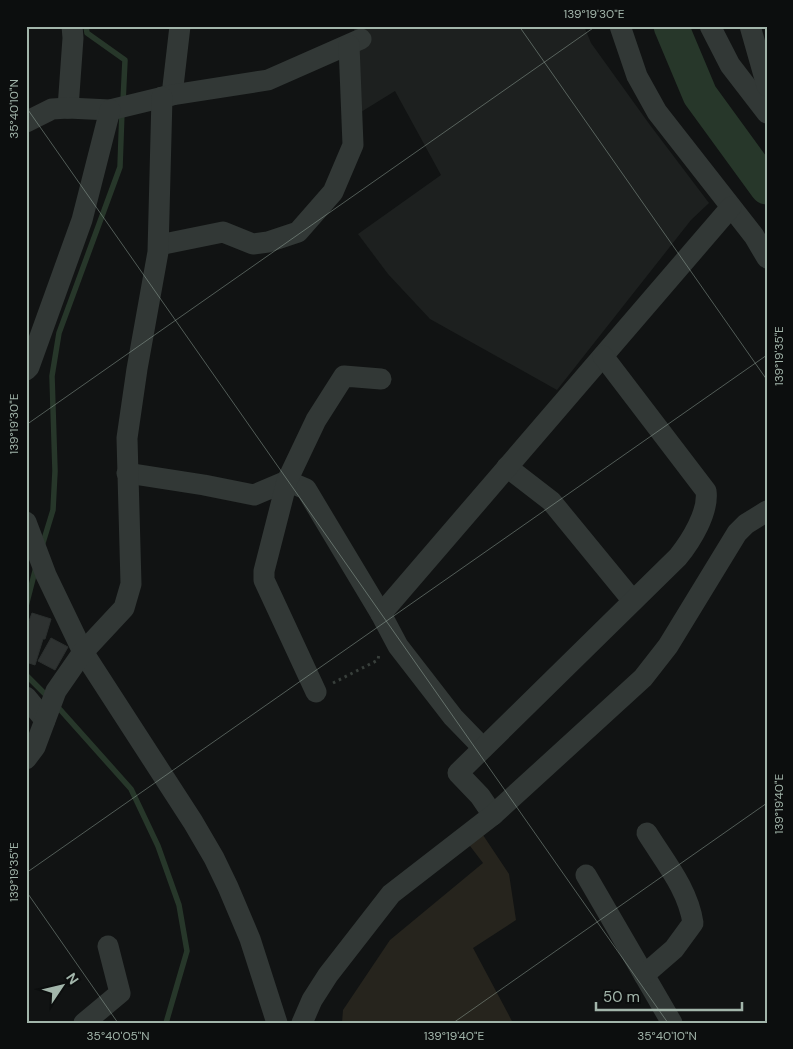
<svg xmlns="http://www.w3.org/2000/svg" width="793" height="1049" viewBox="0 0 793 1049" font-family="'DM Sans',sans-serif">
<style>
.built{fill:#1d201f}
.green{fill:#26241d}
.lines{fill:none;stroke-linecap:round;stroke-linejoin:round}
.stream{stroke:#27372a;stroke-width:5.5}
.river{stroke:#27372a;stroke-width:35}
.building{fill:#2e3231;stroke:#2b2f2e}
.path{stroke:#383f3b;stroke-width:3;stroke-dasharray:2.5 4;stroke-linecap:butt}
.minor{stroke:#323836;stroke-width:21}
.ticks{fill:none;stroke:#a2b5aa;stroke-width:1;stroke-opacity:0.45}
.neatline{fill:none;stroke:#a2b5aa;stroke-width:2}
.ticks-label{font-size:12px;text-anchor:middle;fill:#a2b5aa}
</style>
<rect width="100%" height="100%" fill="#111313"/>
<path class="built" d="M354,26H584L591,43L650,125L709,203L691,220L557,390L430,319L388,274L358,234L441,175L395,91L361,112Z"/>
<path class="green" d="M481,832L509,874L516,920L473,948L513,1023H342L343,1010L390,940L483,863L467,842Z"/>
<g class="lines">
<g class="stream">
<path d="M86,26L87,33L125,60L123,102"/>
<path d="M42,546L53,510L55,471L52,376L59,333L120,167L122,111"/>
<path d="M26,606L36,567"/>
<path d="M26,675L49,698"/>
<path d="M56,705L131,789L158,846L179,905L187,951L166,1023"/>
</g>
<path class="river" d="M671,26L700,95L767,187"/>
</g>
<g class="building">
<path d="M32,613L51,619L45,639H43L35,665L26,662L28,635H26V629Z"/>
<path d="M51,638L68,647L55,670L38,661Z"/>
</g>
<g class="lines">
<path class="path" d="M333,683L378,660L379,654"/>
<g class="minor">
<path d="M620,26L637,76L657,112L754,236L767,258"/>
<path d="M710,26L730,65L767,113"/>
<path d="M750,26L767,86"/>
<path d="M172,95L180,26"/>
<path d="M68,108L73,38L72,26"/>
<path d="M26,122L52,109L68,108L110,110L172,95L268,80L361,39"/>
<path d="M159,245L223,232L253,244L268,242L298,232L333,192L353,145L349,45"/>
<path d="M26,370L29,367L82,220L110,110"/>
<path d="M507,467L551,501L633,601"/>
<path d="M127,473L204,485L254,495L287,481L306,489L381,614L398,646L453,717L483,748"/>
<path d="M26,522L46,575L83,652L193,822L214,858L228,887L250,939L277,1023"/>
<path d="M381,614L731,207"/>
<path d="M316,692L264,580V571L287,481L316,420L344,376L381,379"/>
<path d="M26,697L45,720"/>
<path d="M26,759L35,747L56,691L83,652L124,608L131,584L127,438L137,369L158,252L162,97"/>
<path d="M493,815L480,796L458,773L678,557C691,541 709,512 706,491L603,356"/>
<path d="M586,875L672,1023"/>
<path d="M644,975L674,949L693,923C688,889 665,862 647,833"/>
<path d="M84,1023L120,993L108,946"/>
<path d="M302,1023L312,1000L328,975L391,894L493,815L643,678L668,646L737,533L746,524L767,511"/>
</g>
</g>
<path class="ticks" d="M519,26L767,380M26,107L668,1023M26,425L596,26M26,873L767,355M26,891L118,1023M453,1023L767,803"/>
<rect width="793" height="1049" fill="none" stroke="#0c0e0e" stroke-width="55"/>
<g transform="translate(62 986) rotate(55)" stroke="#0c0e0e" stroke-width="4" paint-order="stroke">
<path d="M0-4L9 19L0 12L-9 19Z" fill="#a2b5aa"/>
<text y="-8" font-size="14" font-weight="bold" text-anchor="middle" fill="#a2b5aa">N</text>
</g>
<path d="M596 1002v8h146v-8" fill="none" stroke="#a2b5aa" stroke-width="2.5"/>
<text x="603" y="1002" font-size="15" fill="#a2b5aa" stroke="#0c0e0e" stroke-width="4" paint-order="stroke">50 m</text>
<rect x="28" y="28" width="738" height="994" class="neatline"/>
<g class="ticks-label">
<text x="594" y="18">139°19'30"E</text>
<text transform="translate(14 109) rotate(-90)" y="4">35°40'10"N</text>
<text transform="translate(779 356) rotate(-90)" y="4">139°19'35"E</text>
<text transform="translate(14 424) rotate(-90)" y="4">139°19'30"E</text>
<text transform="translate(779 804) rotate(-90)" y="4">139°19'40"E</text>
<text transform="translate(14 872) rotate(-90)" y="4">139°19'35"E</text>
<text x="118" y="1040">35°40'05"N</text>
<text x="454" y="1040">139°19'40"E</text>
<text x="667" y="1040">35°40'10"N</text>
</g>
</svg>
